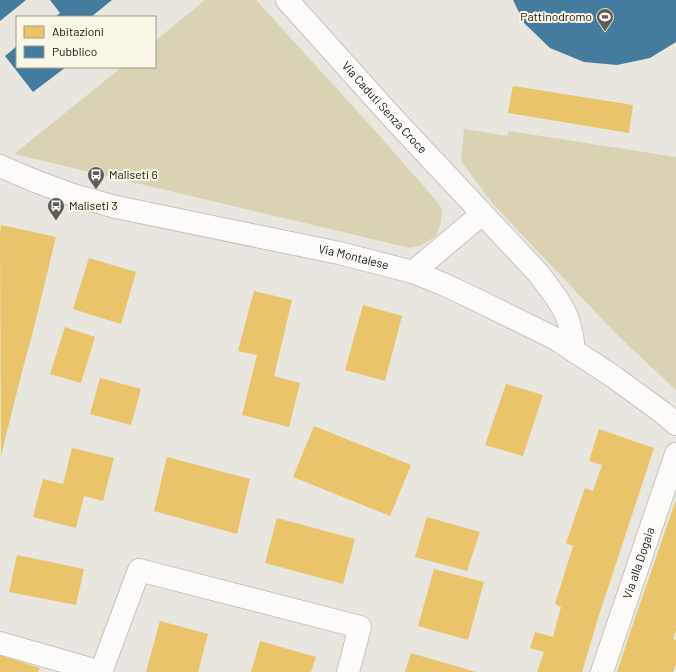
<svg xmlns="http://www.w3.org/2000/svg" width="676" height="672" viewBox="0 0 676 672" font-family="Barlow,sans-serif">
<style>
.green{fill:#dad3b3}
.homes{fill:#e9c46a}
.public{fill:#457b9d}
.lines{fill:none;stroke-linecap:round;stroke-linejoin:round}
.street-casing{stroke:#c5c3bd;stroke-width:24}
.secondary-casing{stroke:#c5c3bd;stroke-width:24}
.street{stroke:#fcfbfa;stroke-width:22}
.secondary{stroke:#fcfbfa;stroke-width:22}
.labels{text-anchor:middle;stroke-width:4;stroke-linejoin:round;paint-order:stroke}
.poi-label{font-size:12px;fill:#14130d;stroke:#faf7e6;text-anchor:start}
.street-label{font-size:12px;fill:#14130d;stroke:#faf7e6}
</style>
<rect width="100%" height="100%" fill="#e8e6de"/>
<g class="green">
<path d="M205,0H256L377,133L434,198L442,209L441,222L436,236L422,245L410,248L14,154L122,67H155V41Z"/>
<path d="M464,129L507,136L509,131L676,157V390L618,336L492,203L461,161Z"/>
</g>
<g class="homes">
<path d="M513,86L633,105L629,133L508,113Z"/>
<path d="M1,225L56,237L33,331L18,387L1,456L0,233Z"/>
<path d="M89,258L136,272L121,324L73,309Z"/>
<path d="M254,291L292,300L274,376L300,383L289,427L242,415L257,355L238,351Z"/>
<path d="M363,305L402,316L385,381L345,370Z"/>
<path d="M65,327L95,337L81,383L50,374Z"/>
<path d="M100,378L141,389L131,425L90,414Z"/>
<path d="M506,384L543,395L523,456L485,445Z"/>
<path d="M314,426L411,465L390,516L293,477Z"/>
<path d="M599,429L654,448L598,618L582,672H537L544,652L530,648L535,632L553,637L561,607L555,604L573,546L566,543L585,488L593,491L602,465L589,461Z"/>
<path d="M72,448L114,458L103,501L84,496L76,528L33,517L43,479L63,484Z"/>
<path d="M167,457L250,479L237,534L154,511Z"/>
<path d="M676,500V630L673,639L676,640V663L673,672H617L632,627Z"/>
<path d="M427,517L480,532L467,571L415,557Z"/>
<path d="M277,518L355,539L343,584L265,563Z"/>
<path d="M17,555L84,569L76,605L9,592Z"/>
<path d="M434,569L484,582L468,640L418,626Z"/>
<path d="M160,621L208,634L198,672H146Z"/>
<path d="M260,641L316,657L311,672H251Z"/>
<path d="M411,653L476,672H405Z"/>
<path d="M0,655L40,668L38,672H0Z"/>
</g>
<g class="public">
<path d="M0,0H26L0,21Z"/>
<path d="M50,0H112L91,17H55L60,13Z"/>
<path d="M513,0H676V42L650,58L617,65L584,62L550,48L524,23Z"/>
<path d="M17,46V67H66L33,92L5,56Z"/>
</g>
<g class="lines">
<defs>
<g id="street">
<path id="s1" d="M287,0L392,117L538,273C548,287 561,301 567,317C571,328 573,339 574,351"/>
<path d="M413,272L482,214"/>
<path d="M0,643L101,672"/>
<path d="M101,672L139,570L360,627L348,672"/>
<path id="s2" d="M602,672L676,454"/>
</g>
<g id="secondary">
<path id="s3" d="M0,166L35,181L73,195L116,207L339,253L413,272L443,284L477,300L556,339L614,377L663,413L676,424"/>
</g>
</defs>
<use href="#street" class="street-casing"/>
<use href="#secondary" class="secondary-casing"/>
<use href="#street" class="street"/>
<use href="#secondary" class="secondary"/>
</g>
<defs>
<symbol id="stadium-pin" viewBox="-11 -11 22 30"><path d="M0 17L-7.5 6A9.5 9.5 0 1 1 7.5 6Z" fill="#5e5d56" stroke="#faf7e6"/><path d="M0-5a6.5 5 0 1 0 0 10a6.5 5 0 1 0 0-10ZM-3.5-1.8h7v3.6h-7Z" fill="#fff"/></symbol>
<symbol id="bus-pin" viewBox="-11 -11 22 30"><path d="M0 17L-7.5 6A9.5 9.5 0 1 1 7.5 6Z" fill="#5e5d56" stroke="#faf7e6"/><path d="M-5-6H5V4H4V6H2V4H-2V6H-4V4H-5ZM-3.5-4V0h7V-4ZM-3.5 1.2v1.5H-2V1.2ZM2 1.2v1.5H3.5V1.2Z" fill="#fff"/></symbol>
</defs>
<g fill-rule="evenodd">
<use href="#stadium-pin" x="595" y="7" width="20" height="27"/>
<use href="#bus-pin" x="86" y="165" width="20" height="27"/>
<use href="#bus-pin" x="46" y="196" width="20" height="27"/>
</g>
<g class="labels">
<g class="poi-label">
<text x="592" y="21" text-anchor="end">Pattinodromo</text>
<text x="109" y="179">Maliseti 6</text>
<text x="69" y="210">Maliseti 3</text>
</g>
<g class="street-label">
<text dy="4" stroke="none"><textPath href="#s1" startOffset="145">Via Caduti Senza Croce</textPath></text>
<text dy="4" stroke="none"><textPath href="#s3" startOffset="366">Via Montalese</textPath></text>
<text dy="4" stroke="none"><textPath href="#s2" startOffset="115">Via alla Dogaia</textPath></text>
</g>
</g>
<rect x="16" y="16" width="140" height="52" fill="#faf7e6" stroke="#9e9c8f"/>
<rect x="24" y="26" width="20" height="12" fill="#e9c46a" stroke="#9e9c8f"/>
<text x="52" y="36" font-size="12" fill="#14130d">Abitazioni</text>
<rect x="24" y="46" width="20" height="12" fill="#457b9d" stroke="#9e9c8f"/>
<text x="52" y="56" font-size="12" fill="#14130d">Pubblico</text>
</svg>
